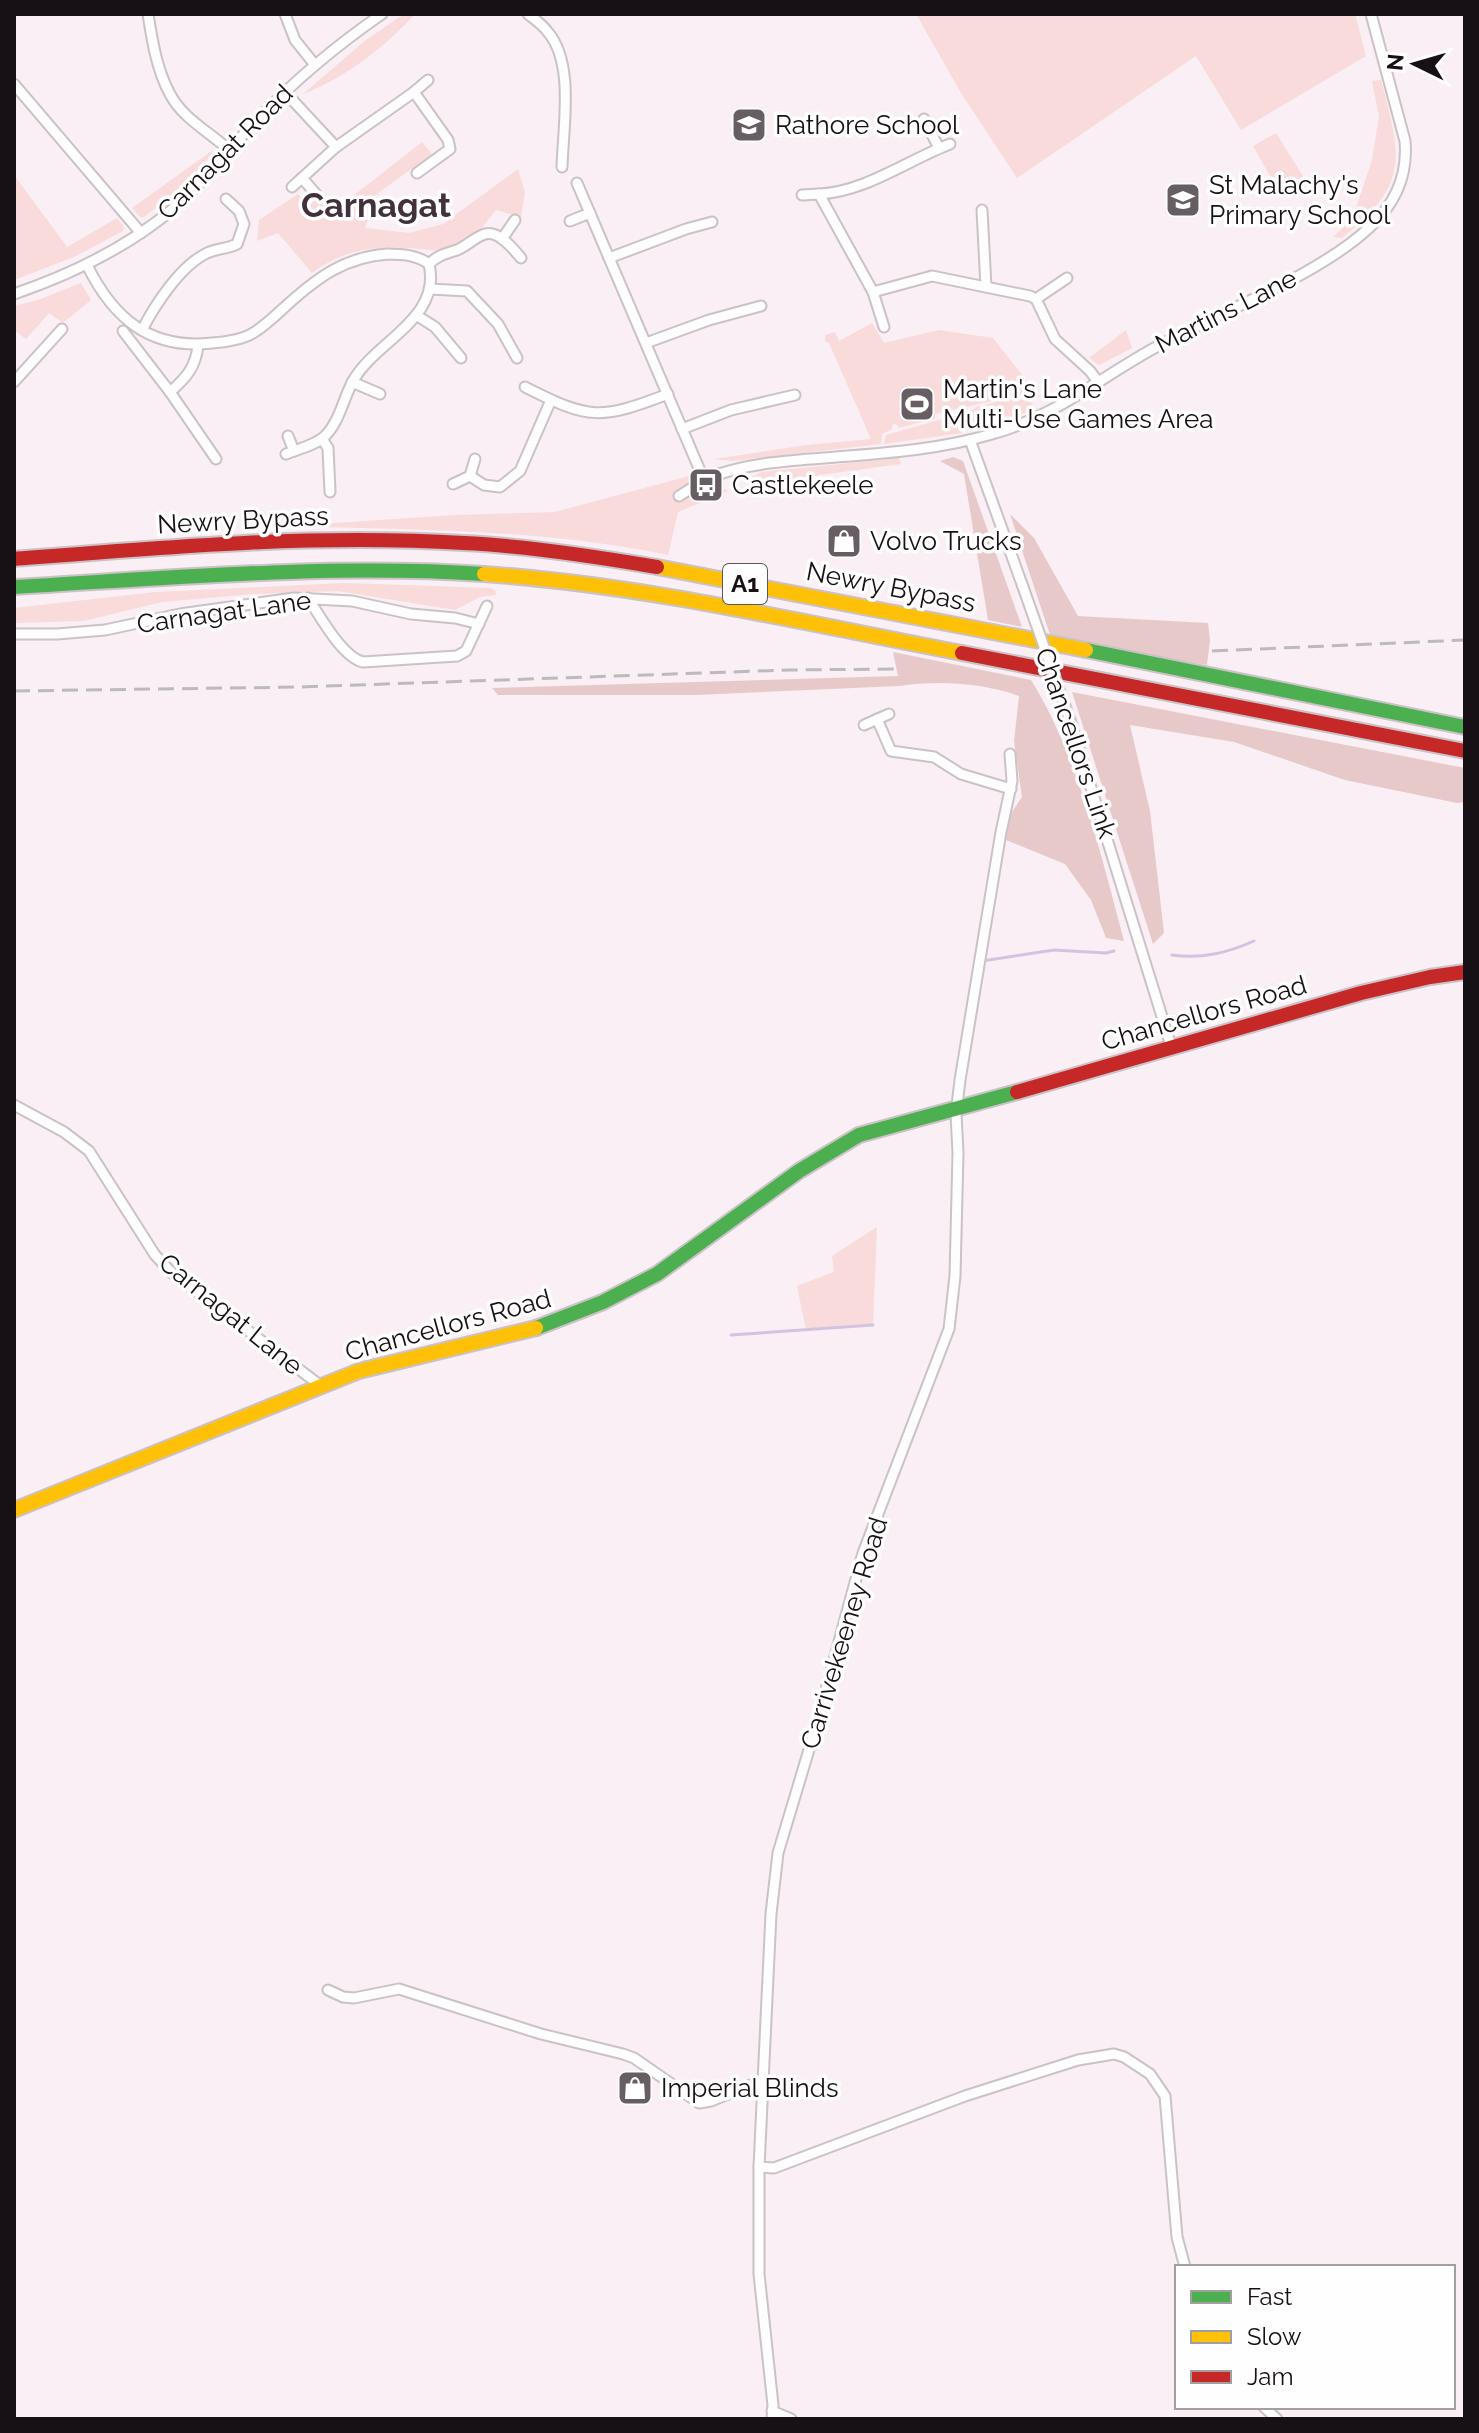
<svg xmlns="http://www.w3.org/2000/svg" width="1479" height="2433" viewBox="0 0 1479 2433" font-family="Raleway,sans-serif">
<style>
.green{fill:#f8dbda}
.forest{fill:#e8c9c9}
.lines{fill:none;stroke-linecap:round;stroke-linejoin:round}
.stream{stroke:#d4c3e0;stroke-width:3}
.street-casing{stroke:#cac2c6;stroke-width:13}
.fast-casing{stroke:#cac2c6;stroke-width:18}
.slow-casing{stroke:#cac2c6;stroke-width:18}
.jam-casing{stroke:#cac2c6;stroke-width:18}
.street{stroke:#fefdfd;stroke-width:9}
.fast{stroke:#4caf50;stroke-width:14}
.slow{stroke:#ffc107;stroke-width:14}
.jam{stroke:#c62828;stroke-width:14}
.rail{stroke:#bdbabc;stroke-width:3;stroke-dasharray:16 8;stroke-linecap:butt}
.street-bridge-casing{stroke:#cac2c6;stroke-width:13;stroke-linecap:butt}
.street-bridge{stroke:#fefdfd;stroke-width:9}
.labels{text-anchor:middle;stroke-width:7;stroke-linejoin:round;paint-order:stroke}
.shield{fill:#fefefe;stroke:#5c575a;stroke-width:2}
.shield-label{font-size:24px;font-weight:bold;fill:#171014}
.poi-label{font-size:26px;fill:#171014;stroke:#fefefe;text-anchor:start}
.street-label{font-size:26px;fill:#171014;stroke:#fefefe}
.district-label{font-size:34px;font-weight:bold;fill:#42313a;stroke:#fefefe}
</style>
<rect width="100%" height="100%" fill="#f9eff4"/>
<g class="green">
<path d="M404,14H415C385,47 345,78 303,94L366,40Z"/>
<path d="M916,14H1355L1366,56L1241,130L1196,56L1017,178L961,93Z"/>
<path d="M1381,80C1401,157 1411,183 1342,238L1333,237L1352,220L1372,160L1379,117L1372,81Z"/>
<path d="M1276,133L1304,178L1279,192L1253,146Z"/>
<path d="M422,142L432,154L374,196L365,228L409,233L443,224L518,169L525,192L521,217L496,210C483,226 471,244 450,250C441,253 428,249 419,249C379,245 345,248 312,273L278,233L257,241L259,220L298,194L309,205L318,199L330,214Z"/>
<path d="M213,150C204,173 165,200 144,217H140L132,208Z"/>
<path d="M14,175L67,247L117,218L124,227L123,231L74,257L14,280Z"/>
<path d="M81,283L91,300L63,323L49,313L26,339L14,330V306L38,300Z"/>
<path d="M872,323L884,343L939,330L993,338L1038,395L1032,398C1014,391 1005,399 987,402C970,406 952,410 935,414V418L899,428L896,424L892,425V429L882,434L881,444L733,461L714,459L807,445L871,439L829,343L825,342V335L835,332L839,341Z"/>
<path d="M1126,330L1132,348L1099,365L1089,358Z"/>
<path d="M1013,397L1033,403L1030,411L968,431L964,415L977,407Z"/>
<path d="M950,417L955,418L962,433L884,444L886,435Z"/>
<path d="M899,458L901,464L748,485L751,477L762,472Z"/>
<path d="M693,475L691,481L675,493L677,502C693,494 711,480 728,491L678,512L668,555C544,529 416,530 290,526L455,515L555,512Z"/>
<path d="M345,583L490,588L495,590L496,595L480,597L455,610L338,591L253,594L162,602L84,621L14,623V608L156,592Z"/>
<path d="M877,1227L873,1325L806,1330L797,1286L834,1272L832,1256Z"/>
</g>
<g class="forest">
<path d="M953,457L963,461L1022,627L988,620L964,474L940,461Z"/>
<path d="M1010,514L1034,538L1078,616L1208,623L1210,640L1207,665L1051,638Z"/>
<path d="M893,652L1031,680C1077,753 1102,858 1124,941L1106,938L1091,900L1065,864L1006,840L1010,815L1022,797L1014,741L1019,696C984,683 936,680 899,686L696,695H498L492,688L898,676Z"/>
<path d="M1072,692L1465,768V802L1457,803L1345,780L1234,742L1130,725L1150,811L1164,933L1153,944Z"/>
</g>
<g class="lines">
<g class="stream">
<path d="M1172,955C1202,959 1227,953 1254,941"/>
<path d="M982,961L1054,950L1106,953L1114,951"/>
<path d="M731,1335L873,1325"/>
</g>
<defs>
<g id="street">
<path d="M148,14C152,40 157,71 170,94C182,118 211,133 230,151"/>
<path d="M285,14L295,40L315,65"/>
<path d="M528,14C534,19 542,24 547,31C575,62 563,127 562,167"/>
<path d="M14,84L141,233"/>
<path d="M285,92L336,147L414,92L448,140L450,149L417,173"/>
<path d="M414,92L428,80"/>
<path d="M924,119L939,148"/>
<path d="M950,144C908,160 865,192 819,194L873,292L932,276L1030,296L1036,299L1055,339L1090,371L1099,383"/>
<path d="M302,178L316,194"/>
<path d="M577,183L704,480"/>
<path d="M292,187L336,147"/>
<path d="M802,195L819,194"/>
<path d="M982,210L986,287"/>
<path d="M570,221L590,213"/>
<path d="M502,239L515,220"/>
<path d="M609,258L686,229L712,222"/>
<path d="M429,264C438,255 445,254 457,250C467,246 475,237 485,234C499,230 513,249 521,258"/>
<path d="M87,265C113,318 150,350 212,343C225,342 242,340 253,333C265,326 276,315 287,305C318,277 345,257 388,254C402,254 417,255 429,264C442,319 375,341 353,381C343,399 340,421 325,436C316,445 298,449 286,454"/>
<path d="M430,289L467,291L498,324L517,358"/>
<path d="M873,292L884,327"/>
<path d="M14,294C72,274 127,248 174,208C205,181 229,149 257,120C295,80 337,45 382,14"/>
<path d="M1036,299L1067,278"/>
<path d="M416,315L435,327L461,358"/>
<path d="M142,330C155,305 180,266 207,253C217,248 228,249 237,244L244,224L239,211L226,199"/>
<path d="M123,331L170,392L216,459"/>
<path d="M646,343L709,320L761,306"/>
<path d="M14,382L62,329"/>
<path d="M352,382L380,394"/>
<path d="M525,387C590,420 600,420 668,394"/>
<path d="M170,392C186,378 196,367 198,345"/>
<path d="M682,429L731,410L795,395"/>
<path d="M288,436L294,451"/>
<path d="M322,439L328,448L330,492"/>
<path d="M970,440L1023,587"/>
<path d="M470,476L484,485L500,487L520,471L551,400"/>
<path d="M453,484L470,476L475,459"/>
<path d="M679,496C691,489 703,480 716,475C754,462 797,460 836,457C888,453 942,449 992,434C1055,417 1102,376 1158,346C1221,311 1318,276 1370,227C1395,204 1408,175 1405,141L1371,14"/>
<path d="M308,598C320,616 342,657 363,662L457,656L466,651L487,606"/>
<path d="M14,634H57L105,630L180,614L294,598L352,601L411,614L455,618L479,624"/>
<path d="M877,719L891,751L934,757L961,774L1011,789"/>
<path d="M1071,723L1172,1049"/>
<path d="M864,725L889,714"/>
<path d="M14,1105L64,1132L89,1151L155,1255L172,1273L321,1386"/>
<path d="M328,1990L343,1997L354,1998L399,1989L541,2034L623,2054L634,2058L699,2103L711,2101L763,2080"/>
<path d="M759,2167L774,2168L965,2096L1078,2060L1114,2054L1124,2057L1150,2074L1165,2096L1177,2237L1185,2267"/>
<path d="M1264,2407L1277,2419"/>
<path d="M772,2411L791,2419"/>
<path d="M772,2419L773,2405L759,2274V2167L771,1914L778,1853L817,1723L863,1553L949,1329L955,1276L958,1153L956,1114L960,1080L1001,832L1012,781L1010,754"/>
</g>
<g id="fast">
<path d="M14,587C170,578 328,564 484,574"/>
<path d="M1086,650L1465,727"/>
<path d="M536,1328L603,1302L657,1274L799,1171L859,1135L1017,1092"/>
</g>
<g id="slow">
<path d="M657,567L1086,650"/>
<path d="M484,574C645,585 804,623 962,653"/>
<path d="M14,1510L359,1371L536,1328"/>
</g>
<g id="jam">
<path d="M14,559C164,547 313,534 464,543C528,546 593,556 657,567"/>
<path d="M962,653L1465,751"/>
<path d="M1017,1092L1361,993L1430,977L1465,972"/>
</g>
</defs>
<use href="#street" class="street-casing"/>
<use href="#fast" class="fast-casing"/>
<use href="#slow" class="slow-casing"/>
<use href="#jam" class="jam-casing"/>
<use href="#street" class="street"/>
<use href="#fast" class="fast"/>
<use href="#slow" class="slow"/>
<use href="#jam" class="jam"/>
<g class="rail">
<path d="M1212,651L1465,640"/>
<path d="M14,691L299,687L789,670L894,669"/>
</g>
<defs>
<path id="street-bridge" d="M1023,587L1071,723"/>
</defs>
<use href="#street-bridge" class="street-bridge-casing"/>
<use href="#street-bridge" class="street-bridge"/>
</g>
<defs>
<symbol id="school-square" viewBox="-11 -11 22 22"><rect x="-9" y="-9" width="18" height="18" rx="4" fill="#665e62" stroke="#fefefe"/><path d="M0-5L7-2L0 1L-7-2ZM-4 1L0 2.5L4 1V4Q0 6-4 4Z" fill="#fff"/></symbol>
<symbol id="stadium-square" viewBox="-11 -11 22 22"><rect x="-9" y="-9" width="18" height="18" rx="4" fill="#665e62" stroke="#fefefe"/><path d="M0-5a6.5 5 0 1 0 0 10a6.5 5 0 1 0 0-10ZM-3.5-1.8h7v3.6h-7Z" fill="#fff"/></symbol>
<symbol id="bus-square" viewBox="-11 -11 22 22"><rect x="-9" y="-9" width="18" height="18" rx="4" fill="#665e62" stroke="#fefefe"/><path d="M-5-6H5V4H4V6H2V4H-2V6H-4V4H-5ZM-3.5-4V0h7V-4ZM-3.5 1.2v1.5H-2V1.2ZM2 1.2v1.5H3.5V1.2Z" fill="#fff"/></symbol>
<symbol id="shop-square" viewBox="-11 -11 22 22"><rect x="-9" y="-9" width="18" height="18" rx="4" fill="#665e62" stroke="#fefefe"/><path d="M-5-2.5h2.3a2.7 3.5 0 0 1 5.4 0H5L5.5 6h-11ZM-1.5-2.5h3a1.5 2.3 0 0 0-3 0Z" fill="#fff"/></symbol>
</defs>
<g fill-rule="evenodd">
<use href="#school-square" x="729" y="105" width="40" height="40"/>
<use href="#school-square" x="1163" y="180" width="40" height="40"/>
<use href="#stadium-square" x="897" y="384" width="40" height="40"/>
<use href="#bus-square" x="686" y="465" width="40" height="40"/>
<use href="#shop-square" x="824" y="521" width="40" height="40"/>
<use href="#shop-square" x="615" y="2068" width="40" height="40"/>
</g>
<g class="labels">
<rect class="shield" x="723" y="564" width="44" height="40" rx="6"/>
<g class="shield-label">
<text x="745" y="592">A1</text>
</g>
<g class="poi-label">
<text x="775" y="134">Rathore School</text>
<text x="1209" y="194">St Malachy's<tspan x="1209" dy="30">Primary School</tspan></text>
<text x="943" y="398">Martin's Lane<tspan x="943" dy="30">Multi-Use Games Area</tspan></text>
<text x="732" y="494">Castlekeele</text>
<text x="870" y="550">Volvo Trucks</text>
<text x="661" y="2097">Imperial Blinds</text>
</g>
<g class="street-label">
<text transform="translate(225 152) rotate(-45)" y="9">Carnagat Road</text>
<text transform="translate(1226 311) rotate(-27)" y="9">Martins Lane</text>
<text transform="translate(243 520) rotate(-3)" y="9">Newry Bypass</text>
<text transform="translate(891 587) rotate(11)" y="9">Newry Bypass</text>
<text transform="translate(224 612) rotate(-8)" y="9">Carnagat Lane</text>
<text transform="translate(1076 743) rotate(71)" y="9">Chancellors Link</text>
<text transform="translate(1204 1013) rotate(-16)" y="9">Chancellors Road</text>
<text transform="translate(231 1314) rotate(39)" y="9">Carnagat Lane</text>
<text transform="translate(448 1325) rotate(-15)" y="9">Chancellors Road</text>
<text transform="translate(844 1633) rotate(-73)" y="9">Carrivekeeney Road</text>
</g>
<g class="district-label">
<text x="376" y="217">Carnagat</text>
</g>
</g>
<rect width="1479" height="2433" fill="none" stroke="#171014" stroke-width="32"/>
<rect x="1175" y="2265" width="280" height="144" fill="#fefefe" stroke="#a29fa0" stroke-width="2"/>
<rect x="1191" y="2291" width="40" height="12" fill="#4caf50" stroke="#a29fa0" stroke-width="2"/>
<text x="1247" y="2305" font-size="24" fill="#171014">Fast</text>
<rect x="1191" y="2331" width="40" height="12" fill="#ffc107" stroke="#a29fa0" stroke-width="2"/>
<text x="1247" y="2345" font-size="24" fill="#171014">Slow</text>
<rect x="1191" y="2371" width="40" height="12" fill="#c62828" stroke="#a29fa0" stroke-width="2"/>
<text x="1247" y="2385" font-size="24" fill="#171014">Jam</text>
<g transform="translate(1415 64) rotate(275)" stroke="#fefefe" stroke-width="6" paint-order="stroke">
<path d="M0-6L14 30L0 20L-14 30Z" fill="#171014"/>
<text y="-12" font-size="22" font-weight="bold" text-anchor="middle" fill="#171014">N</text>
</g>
</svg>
